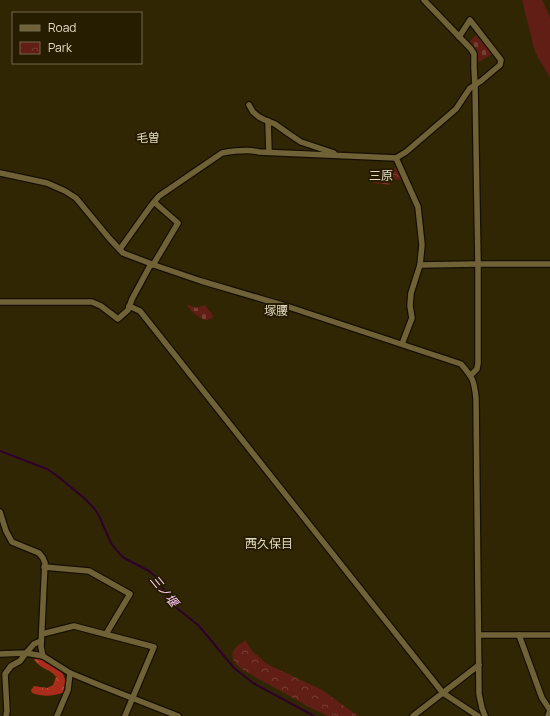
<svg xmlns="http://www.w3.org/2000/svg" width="550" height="716" viewBox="0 0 550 716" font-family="Manrope,'Noto Sans JP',sans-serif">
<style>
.green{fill:#611e14}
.forest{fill:url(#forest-crowns)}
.cemetery{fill:url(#cemetery-stones)}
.park{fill:url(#park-crowns)}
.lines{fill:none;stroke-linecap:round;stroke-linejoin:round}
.stream{stroke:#30002d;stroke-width:2}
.minor-casing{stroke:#160f00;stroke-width:8}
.minor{stroke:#706237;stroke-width:5.5}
.labels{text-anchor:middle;stroke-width:4;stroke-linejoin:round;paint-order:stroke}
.neighbourhood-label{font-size:12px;fill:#e0d8c1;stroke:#261c00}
.water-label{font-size:12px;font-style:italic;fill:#fecdf7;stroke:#261c00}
</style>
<defs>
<pattern id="forest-crowns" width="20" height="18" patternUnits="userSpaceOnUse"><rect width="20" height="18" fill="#aa2c1a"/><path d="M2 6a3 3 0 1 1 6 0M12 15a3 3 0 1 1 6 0" fill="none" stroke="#b95444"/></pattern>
<pattern id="cemetery-stones" width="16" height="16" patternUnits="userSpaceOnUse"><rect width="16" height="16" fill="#611e14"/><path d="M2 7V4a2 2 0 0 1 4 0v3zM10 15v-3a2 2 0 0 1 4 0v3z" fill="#773e34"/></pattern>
<pattern id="park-crowns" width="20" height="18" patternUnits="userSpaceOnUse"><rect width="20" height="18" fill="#611e14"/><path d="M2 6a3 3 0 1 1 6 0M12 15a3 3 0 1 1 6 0" fill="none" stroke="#773e34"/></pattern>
</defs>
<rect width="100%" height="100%" fill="#302604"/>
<path class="green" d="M522,0H542L550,17V78L535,52Z"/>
<path class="forest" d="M36,657C53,663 72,672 63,693C51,696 44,697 32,693L31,690L34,686L47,688L53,685L56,677C50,668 39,669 34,659Z"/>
<g class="cemetery">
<path d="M477,34L492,54L479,62L476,53L468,43Z"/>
<path d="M187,304L196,308L205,305L214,317C212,318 210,319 207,320C201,320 188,310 187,304Z"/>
</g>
<g class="park">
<path d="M398,167L404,180L390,179V185L373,183L372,172L383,169L384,171Z"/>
<path d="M245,640L253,652L267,664L322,690L358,716H328L311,708L243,670C237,665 229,658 234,650C236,646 242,643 245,640Z"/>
</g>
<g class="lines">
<path class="stream" d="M0,451L47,469L56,475L84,498L94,508L99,516L111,543L118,552L124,558L149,571L156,577L174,606L198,625L204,632L234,668L253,683L314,716"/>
<defs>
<g id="minor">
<path d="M459,37L470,20L501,60L500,65L481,81L475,85L478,264V363L477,369L471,375"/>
<path d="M249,105L253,112L259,117L265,120L275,124L289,134L301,142L334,153"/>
<path d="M268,121L269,152"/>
<path d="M396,158L418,207L422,245L420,265L411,293L410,306L412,318L402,344"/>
<path d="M0,173L47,183L65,191L76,198L109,238L123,253L157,266L201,281L289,307L461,364C473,378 474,380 476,398L479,694L482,708L485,716"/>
<path d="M120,249L150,207L159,196L222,153C234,151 248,149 259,152L396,158L406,152L456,109L470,88L475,85L474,68V54L471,49L424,0"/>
<path d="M153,265L178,223L154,202"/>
<path d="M420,265L478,264H550"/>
<path d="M0,302H92L101,306L118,319L128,310L132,299L151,264"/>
<path d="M129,306L140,311L443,693L478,716"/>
<path d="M0,512L6,531L12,542L39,553L43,558L45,563L44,583L41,647L43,656L70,673L99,685L178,716"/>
<path d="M44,567L89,571L130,594L106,634"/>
<path d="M42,634L74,626L154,647L125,716"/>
<path d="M479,635H550"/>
<path d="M519,635L542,698L550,710L548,716"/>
<path d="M0,654L26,653L34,644L41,641"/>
<path d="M6,716L7,711L5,674L11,666L20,661L26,653L43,656"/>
<path d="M57,716L68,690L70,673"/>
<path d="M413,716L479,665"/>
</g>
</defs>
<use href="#minor" class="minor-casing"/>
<use href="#minor" class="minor"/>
</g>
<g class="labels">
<g class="neighbourhood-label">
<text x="148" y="142">毛曽</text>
<text x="381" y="180">三原</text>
<text x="276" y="315">塚腰</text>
<text x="269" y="548">西久保目</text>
</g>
<g class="water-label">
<text transform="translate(164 591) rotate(51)" y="4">三ノ堰</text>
</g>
</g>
<rect x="12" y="12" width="130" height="52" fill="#261c00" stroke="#70674d"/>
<rect x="20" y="25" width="20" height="6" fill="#706237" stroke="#70674d"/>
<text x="48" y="32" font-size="12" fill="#e0d8c1">Road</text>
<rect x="20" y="42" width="20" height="12" fill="url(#park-crowns)" stroke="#70674d"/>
<text x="48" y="52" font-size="12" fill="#e0d8c1">Park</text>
</svg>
